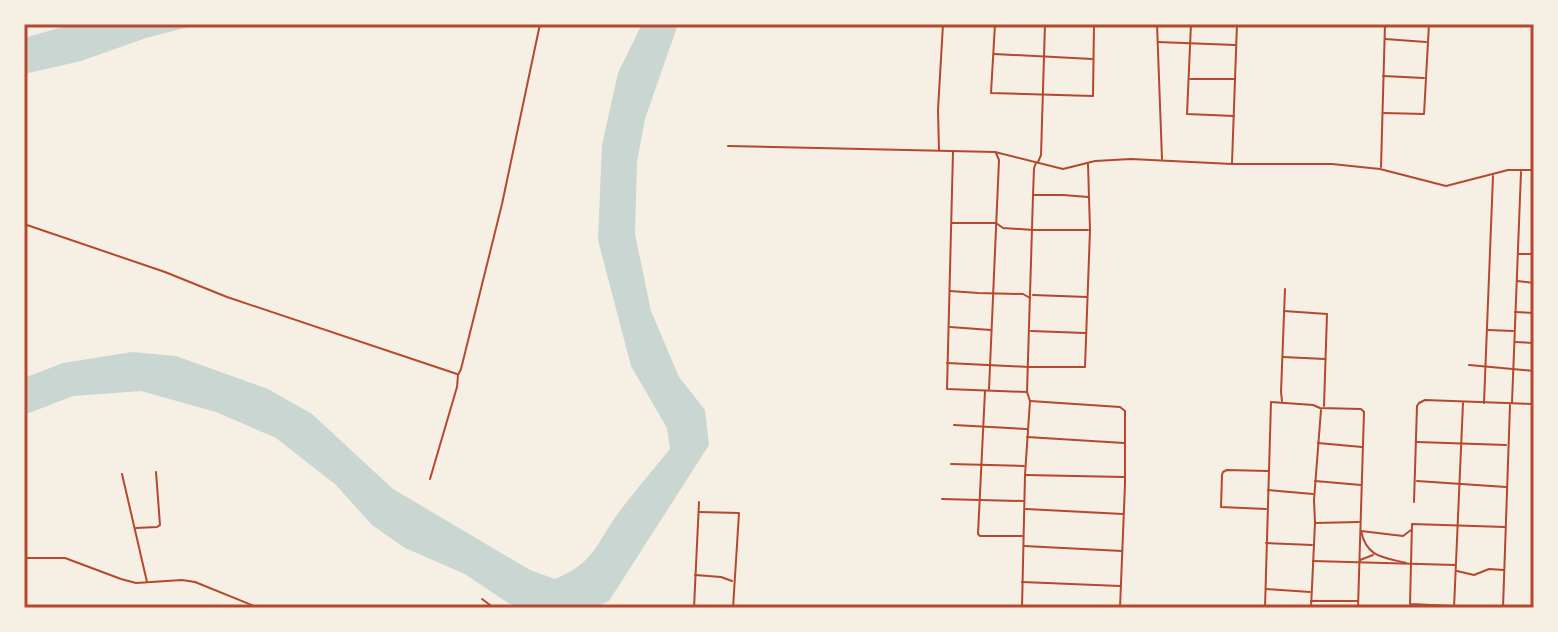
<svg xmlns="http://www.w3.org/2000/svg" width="1558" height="632" viewBox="0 0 1558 632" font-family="Arial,sans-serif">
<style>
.water{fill:#c9d6d2}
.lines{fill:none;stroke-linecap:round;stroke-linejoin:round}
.minor{stroke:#b5482f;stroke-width:2}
.neatline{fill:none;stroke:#b5482f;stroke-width:3}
</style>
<rect width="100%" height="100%" fill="#f6efe4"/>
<g class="water">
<path d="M73,24H200L146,38L81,61L24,74V38Z"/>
<path d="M642,24H678L645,119L637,162L635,234L651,311L679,377L705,410L709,445L609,601L594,608H523L508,603L465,574L405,548L372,525L336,485L276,438L216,412L141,391L73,396L24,415V378L63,363L132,352L176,356L268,389L312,414L393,489L530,570L555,579C597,562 597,540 622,508C637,488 654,469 670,449L667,428L631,366L598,240L602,145L618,73Z"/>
</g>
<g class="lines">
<g class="minor">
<path d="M995,24L991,93L1093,96L1094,24"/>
<path d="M1157,24L1162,159"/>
<path d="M1191,24L1187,114L1234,116"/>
<path d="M1385,39L1426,42"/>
<path d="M1158,42L1235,45"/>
<path d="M994,54L1092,59"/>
<path d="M1383,76L1424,78"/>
<path d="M1190,79H1235"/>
<path d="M1384,113L1424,114L1429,24"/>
<path d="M728,146L995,152L1063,169L1095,161L1131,159L1232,164H1332L1380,169L1446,186L1508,170H1534"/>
<path d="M939,150L938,110L943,24"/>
<path d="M953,152L947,389L1026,392"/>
<path d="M1038,162L1041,155L1045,24"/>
<path d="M1232,163L1237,24"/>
<path d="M1381,167L1385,24"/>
<path d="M1034,195H1063L1088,197"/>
<path d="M952,223H996L1003,228L1033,230H1088"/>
<path d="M24,224L165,272L227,297L457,374"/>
<path d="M1519,254H1534"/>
<path d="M1517,281L1534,283"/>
<path d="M950,291L978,293L1023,294L1030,298"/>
<path d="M1033,295L1087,297"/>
<path d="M1284,311L1327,314L1324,406"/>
<path d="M1515,312L1534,313"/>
<path d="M950,327L991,330"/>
<path d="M1488,330L1513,331"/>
<path d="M1031,331L1085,333"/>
<path d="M1515,342L1534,343"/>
<path d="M1283,357L1325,359"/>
<path d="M947,363L1029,367H1085L1090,230L1088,164"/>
<path d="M1469,365L1534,371"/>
<path d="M989,389L999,160L996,153"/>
<path d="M985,391L978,534L980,536H1023"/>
<path d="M1030,401L1120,407L1125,411V484L1120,608"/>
<path d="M1282,401L1281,392L1285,289"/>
<path d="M1484,403L1493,176"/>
<path d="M1512,403L1521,172"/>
<path d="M954,425L1027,429"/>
<path d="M1027,437L1124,443"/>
<path d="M1417,442L1506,445"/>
<path d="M1318,443L1362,447"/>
<path d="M951,464L1024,466"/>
<path d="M122,474L147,582"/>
<path d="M1026,475L1124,477"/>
<path d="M430,479L457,387L458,375L461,369L502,204L540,24"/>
<path d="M1315,481L1361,485"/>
<path d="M1417,481L1506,487"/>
<path d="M1268,490L1313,494"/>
<path d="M942,499L1023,501"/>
<path d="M1414,502L1417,406L1419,403L1425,400L1534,404"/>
<path d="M1026,509L1123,514"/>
<path d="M1266,509L1221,507L1222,475L1223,472L1227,470L1268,471"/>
<path d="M699,512L739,513L733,608"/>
<path d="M1315,523L1359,522"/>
<path d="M136,528L157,527L160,525L156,472"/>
<path d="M1266,543L1312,545"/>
<path d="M1024,546L1122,551"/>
<path d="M24,558H65L121,579L136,583L182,580L195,582L259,608"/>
<path d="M1360,560L1373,555"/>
<path d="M1313,561L1455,565"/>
<path d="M1406,563C1383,557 1367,558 1361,531L1403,536L1411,530"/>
<path d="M1457,571L1474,575L1489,569L1504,570"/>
<path d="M695,575L721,577L732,581"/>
<path d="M1022,582L1120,586"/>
<path d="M1266,589L1310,592"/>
<path d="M482,599L494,608"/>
<path d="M1311,601H1357"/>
<path d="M1454,606L1410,604L1412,524L1505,527"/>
<path d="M694,608L699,502"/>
<path d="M1022,608L1025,475L1030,401L1027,392L1033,196L1034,168L1036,163"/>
<path d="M1265,608L1271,402L1313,405L1320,408L1361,409L1364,412L1358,608"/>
<path d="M1311,608L1315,523L1314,500L1321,410"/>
<path d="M1454,608L1463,403"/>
<path d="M1503,608L1510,405"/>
</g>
</g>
<rect width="1558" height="632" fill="none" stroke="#f6efe4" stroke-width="52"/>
<rect x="26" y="26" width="1506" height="580" class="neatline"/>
</svg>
